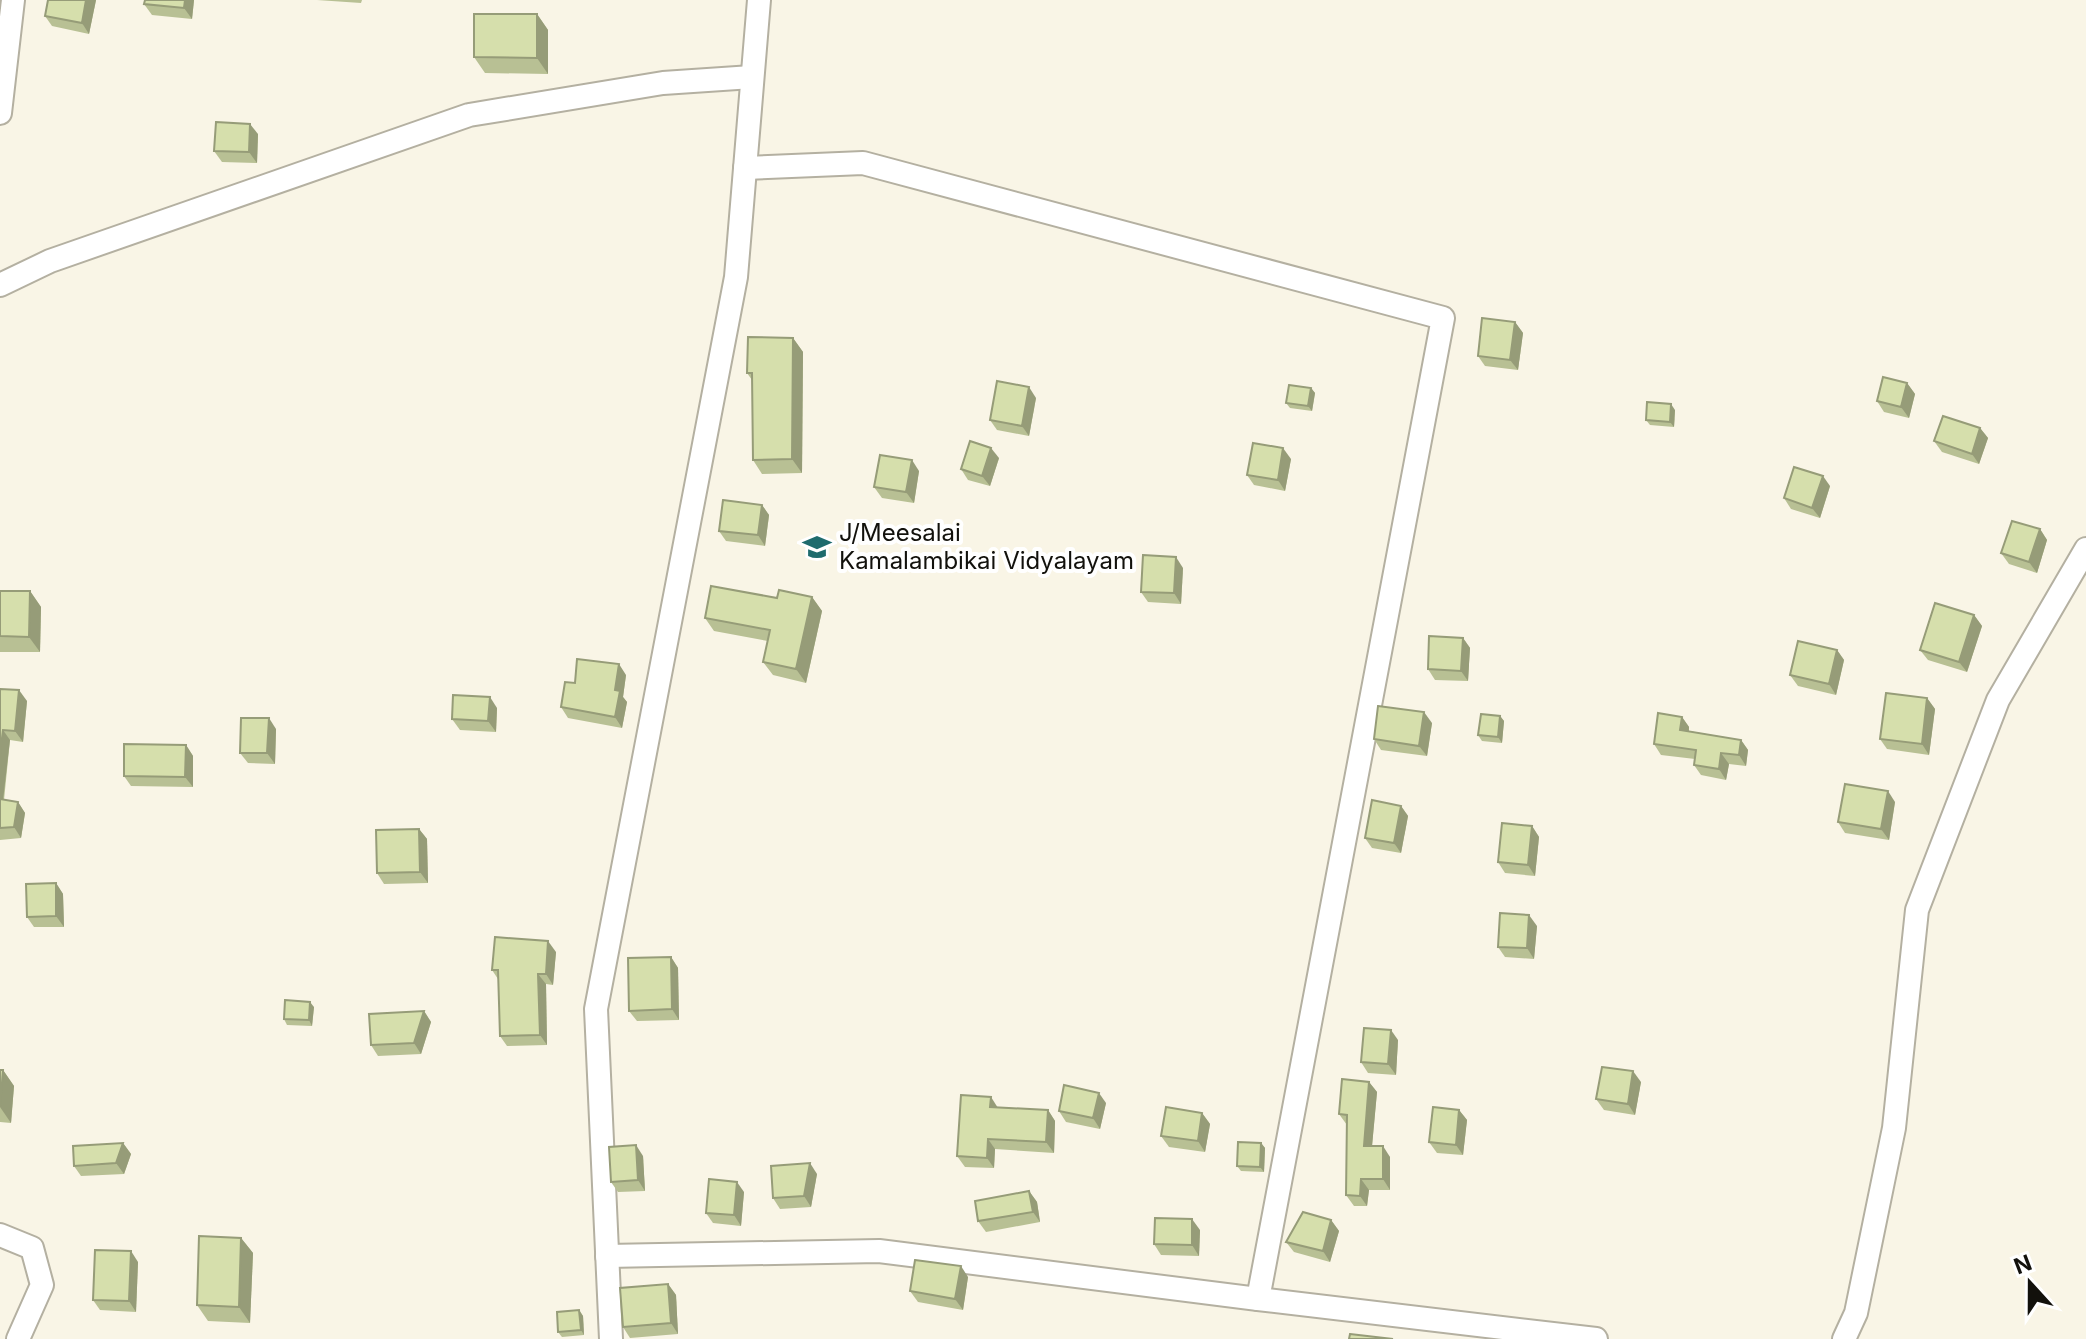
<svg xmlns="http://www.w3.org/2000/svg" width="2086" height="1339" viewBox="0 0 2086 1339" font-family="Inter,sans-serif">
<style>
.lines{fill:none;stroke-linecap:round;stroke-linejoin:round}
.minor-casing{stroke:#b4b0a1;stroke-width:26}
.minor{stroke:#fff;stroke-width:22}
.wall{fill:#b8c094}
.shaded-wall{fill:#969c78}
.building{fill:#d6dfac;stroke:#969c78;stroke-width:2}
.labels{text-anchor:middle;stroke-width:8;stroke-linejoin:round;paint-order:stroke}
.poi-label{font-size:24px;fill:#12110c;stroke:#fff;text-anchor:start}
</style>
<rect width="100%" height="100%" fill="#f9f5e6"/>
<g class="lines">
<defs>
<g id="minor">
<path d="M0,113L13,0"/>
<path d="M745,168L863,163L1443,318L1258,1299"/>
<path d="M0,285L50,261L469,115L663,83L752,77"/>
<path d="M0,1235L32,1248L42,1285L18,1339"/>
<path d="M607,1256L879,1251L1258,1299L1596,1339"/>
<path d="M611,1339L596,1009L736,277L759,0"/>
<path d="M1844,1339L1856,1313L1894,1128L1917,910L1998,700L2086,549"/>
</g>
</defs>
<use href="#minor" class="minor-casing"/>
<use href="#minor" class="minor"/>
</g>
<g class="wall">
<path d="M96,0L89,34L52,26L45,16Z"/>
<path d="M194,0L192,19L152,15L144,4Z"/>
<path d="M317,0H362L361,3Z"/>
<path d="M537,14L548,30V74L485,73L474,57Z"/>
<path d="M258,134L257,163L222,162L214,151Z"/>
<path d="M1515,322L1523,333L1518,370L1485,366L1478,356Z"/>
<path d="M793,338L803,352L802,473L762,474L753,460L752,380L747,373Z"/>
<path d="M1907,383L1915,394L1909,418L1884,412L1877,401Z"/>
<path d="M1311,388L1315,393L1312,411L1290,408L1286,403Z"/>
<path d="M1036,398L1029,436L997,430L990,420Z"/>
<path d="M1675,410L1674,427L1650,425L1646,420Z"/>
<path d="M1980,428L1988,438L1979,464L1942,452L1934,441Z"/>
<path d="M999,458L990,486L968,480L961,469Z"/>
<path d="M1291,459L1285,491L1254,485L1247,475Z"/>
<path d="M919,471L914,503L882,498L874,487Z"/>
<path d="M1830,486L1820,518L1791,509L1784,498Z"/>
<path d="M762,505L769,515L765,546L726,541L719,531Z"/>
<path d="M2040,529L2047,540L2037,573L2009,564L2001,553Z"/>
<path d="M1183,568L1181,604L1148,602L1141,592Z"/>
<path d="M0,591H30L41,607L40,652H0Z"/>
<path d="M812,597L822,611L806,683L773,675L763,662L768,641L714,631L705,618L777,598Z"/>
<path d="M1974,615L1982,626L1967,672L1928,660L1920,650Z"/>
<path d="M1463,638L1470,648L1468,681L1435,680L1428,669Z"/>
<path d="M1837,650L1844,660L1836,695L1798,686L1790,675Z"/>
<path d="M626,675L623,697L627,702L622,728L568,718L561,707L575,683Z"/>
<path d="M0,689L27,701L23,742L10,740L4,800L18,802L25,813L21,838L0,840Z"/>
<path d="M1927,698L1935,709L1929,755L1887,749L1880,739Z"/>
<path d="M497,708L496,732L460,730L452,719Z"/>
<path d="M1500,716L1504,721L1502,743L1482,741L1478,735Z"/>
<path d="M1682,717L1689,727V731L1741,740L1748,750L1746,766L1729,764L1726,780L1701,775L1694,765L1695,759L1661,755L1654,744Z"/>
<path d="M1432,723L1427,756L1381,750L1374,739Z"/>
<path d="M276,729L275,764L248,763L240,753Z"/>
<path d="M186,745L193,756V787L131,786L124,776Z"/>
<path d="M1895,802L1889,840L1845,833L1838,822Z"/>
<path d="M1401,806L1408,816L1401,853L1372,848L1365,838Z"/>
<path d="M1532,826L1539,837L1535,876L1505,873L1498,862Z"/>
<path d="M419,829L427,839L428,883L384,884L377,873Z"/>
<path d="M56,883L63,894L64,927H34L27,917Z"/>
<path d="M1537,926L1534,959L1505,957L1498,947Z"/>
<path d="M556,952L553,985L546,984L547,1045L507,1046L500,1036L498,979L492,970Z"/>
<path d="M671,957L678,968L679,1020L637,1021L629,1011Z"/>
<path d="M314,1007L312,1026L287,1025L284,1019Z"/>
<path d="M424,1011L431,1022L421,1054L378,1056L371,1045Z"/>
<path d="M1398,1040L1396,1075L1368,1073L1361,1062Z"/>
<path d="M0,1070H3L14,1086L11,1123L0,1122Z"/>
<path d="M1369,1082L1377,1092L1372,1146L1390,1157V1190H1369L1367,1206H1354L1346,1195L1347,1125L1339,1114Z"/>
<path d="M1641,1082L1635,1115L1604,1110L1596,1099Z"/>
<path d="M1106,1103L1100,1129L1066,1122L1059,1111Z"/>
<path d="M998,1107L1048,1110L1055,1121L1054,1153L995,1149L994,1168L965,1167L957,1156Z"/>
<path d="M1459,1110L1467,1120L1463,1155L1437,1153L1429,1142Z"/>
<path d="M1202,1113L1210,1124L1205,1152L1169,1147L1161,1136Z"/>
<path d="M123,1143L131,1154L124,1174L81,1176L74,1166Z"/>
<path d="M1261,1143L1265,1148L1264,1172L1241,1171L1237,1166Z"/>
<path d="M643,1156L645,1191L618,1192L611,1182Z"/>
<path d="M817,1174L811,1207L780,1209L773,1198Z"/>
<path d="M1029,1191L1037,1202L1040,1222L986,1232L978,1221Z"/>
<path d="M744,1192L741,1226L713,1223L706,1213Z"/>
<path d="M1331,1220L1339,1231L1330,1262L1294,1252L1286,1242Z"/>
<path d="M1200,1230L1199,1256L1161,1255L1154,1244Z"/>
<path d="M241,1238L253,1253L250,1323L208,1321L197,1305Z"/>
<path d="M138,1262L136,1312L100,1310L93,1300Z"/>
<path d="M968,1277L963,1310L918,1302L910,1291Z"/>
<path d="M668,1284L676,1295L678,1334L630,1338L623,1327Z"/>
<path d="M579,1310L583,1316L584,1335L562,1337L558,1332Z"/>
</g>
<g class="shaded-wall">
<path d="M86,0H96L89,34L82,23Z"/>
<path d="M185,0H194L192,19L184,8Z"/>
<path d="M537,14L548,30V74L537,58Z"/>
<path d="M250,124L258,134L257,163L249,152Z"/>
<path d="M1515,322L1523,333L1518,370L1510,360Z"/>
<path d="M793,338L803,352L802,473L792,459Z"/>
<path d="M1907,383L1915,394L1909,418L1901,407Z"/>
<path d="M1029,387L1036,398L1029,436L1022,426Z"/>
<path d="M1311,388L1315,393L1312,411L1308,406Z"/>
<path d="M1671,404L1675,410L1674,427L1670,422Z"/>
<path d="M1980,428L1988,438L1979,464L1972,454Z"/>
<path d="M991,448L999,458L990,486L982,476Z"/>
<path d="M1283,448L1291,459L1285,491L1278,480Z"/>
<path d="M912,460L919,471L914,503L906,492Z"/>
<path d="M1823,476L1830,486L1820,518L1812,508Z"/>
<path d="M762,505L769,515L765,546L758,535Z"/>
<path d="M2040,529L2047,540L2037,573L2029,562Z"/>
<path d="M1176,557L1183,568L1181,604L1174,593Z"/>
<path d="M30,591L41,607L40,652L29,637Z"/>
<path d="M812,597L822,611L806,683L796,669Z"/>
<path d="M1974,615L1982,626L1967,672L1959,662Z"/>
<path d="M1463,638L1470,648L1468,681L1461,671Z"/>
<path d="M1837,650L1844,660L1836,695L1829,684Z"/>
<path d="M619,664L626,675L623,697L627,702L622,728L615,717V690Z"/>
<path d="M19,690L27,701L23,742L15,731Z"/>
<path d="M490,697L497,708L496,732L488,721Z"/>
<path d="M1927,698L1935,709L1929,755L1922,744Z"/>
<path d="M1424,712L1432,723L1427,756L1419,746Z"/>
<path d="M1500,716L1504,721L1502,743L1498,737Z"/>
<path d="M1682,717L1689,727L1688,741L1680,730Z"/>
<path d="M269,718L276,729L275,764L267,753Z"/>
<path d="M3,730L10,740L2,809L0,806V754Z"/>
<path d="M1741,740L1748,750L1746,766L1739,755Z"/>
<path d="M186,745L193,756V787L185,777Z"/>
<path d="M1721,753L1729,764L1726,780L1719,769Z"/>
<path d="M1888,791L1895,802L1889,840L1881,829Z"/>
<path d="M18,802L25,813L21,838L14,827Z"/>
<path d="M1401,806L1408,816L1401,853L1394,843Z"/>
<path d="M1532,826L1539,837L1535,876L1528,865Z"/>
<path d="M419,829L427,839L428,883L420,872Z"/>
<path d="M56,883L63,894L64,927L56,916Z"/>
<path d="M1529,915L1537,926L1534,959L1527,948Z"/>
<path d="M548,941L556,952L553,985L546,974Z"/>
<path d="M671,957L678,968L679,1020L672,1009Z"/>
<path d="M538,974L546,984L547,1045L540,1035Z"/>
<path d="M310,1002L314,1007L312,1026L309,1020Z"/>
<path d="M424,1011L431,1022L421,1054L414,1043Z"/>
<path d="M1391,1030L1398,1040L1396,1075L1388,1064Z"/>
<path d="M3,1070L14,1086L11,1123L0,1107Z"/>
<path d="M1633,1071L1641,1082L1635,1115L1628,1104Z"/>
<path d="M1369,1082L1377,1092L1371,1157L1364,1146Z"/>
<path d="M1099,1093L1106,1103L1100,1129L1093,1118Z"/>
<path d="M991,1097L998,1108L990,1107Z"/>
<path d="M1048,1110L1055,1121L1054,1153L1046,1142Z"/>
<path d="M1459,1110L1467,1120L1463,1155L1456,1145Z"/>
<path d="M1202,1113L1210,1124L1205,1152L1198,1141Z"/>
<path d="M988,1139L995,1149L994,1168L987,1158Z"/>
<path d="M123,1143L131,1154L124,1174L116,1163Z"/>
<path d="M1261,1143L1265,1148L1264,1172L1260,1167Z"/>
<path d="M636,1145L643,1156L645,1191L638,1180Z"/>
<path d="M1383,1146L1390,1157V1190L1383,1179Z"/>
<path d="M810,1163L817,1174L811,1207L804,1196Z"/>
<path d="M1361,1179L1369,1190L1367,1206L1360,1196Z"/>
<path d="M737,1182L744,1192L741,1226L734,1215Z"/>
<path d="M1029,1191L1037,1202L1040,1222L1033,1212Z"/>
<path d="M1192,1219L1200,1230L1199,1256L1192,1245Z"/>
<path d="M1331,1220L1339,1231L1330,1262L1323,1251Z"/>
<path d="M241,1238L253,1253L250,1323L239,1307Z"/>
<path d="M131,1251L138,1262L136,1312L129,1301Z"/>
<path d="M961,1266L968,1277L963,1310L955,1299Z"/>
<path d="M668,1284L676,1295L678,1334L671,1323Z"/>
<path d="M579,1310L583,1316L584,1335L581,1330Z"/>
</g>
<g class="building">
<path d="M48,0H86L82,23L45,16Z"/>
<path d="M145,0H185L184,8L144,4Z"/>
<path d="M474,14H537V58L474,57Z"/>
<path d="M216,122L250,124L249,152L214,151Z"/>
<path d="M1482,318L1515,322L1510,360L1478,356Z"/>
<path d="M748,337L793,338L792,459L753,460L752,373H747Z"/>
<path d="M1883,377L1907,383L1901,407L1877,401Z"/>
<path d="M997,381L1029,387L1022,426L990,420Z"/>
<path d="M1289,385L1311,388L1308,406L1286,403Z"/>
<path d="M1647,402L1671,404L1670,422L1646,420Z"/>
<path d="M1943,416L1980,428L1972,454L1934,441Z"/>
<path d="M970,441L991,448L982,476L961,469Z"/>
<path d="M1253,443L1283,448L1278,480L1247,475Z"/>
<path d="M880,455L912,460L906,492L874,487Z"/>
<path d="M1794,467L1823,476L1812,508L1784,498Z"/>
<path d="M723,500L762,505L758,535L719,531Z"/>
<path d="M2012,521L2040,529L2029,562L2001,553Z"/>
<path d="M1143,555L1176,557L1174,593L1141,592Z"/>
<path d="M711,586L777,598L779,590L812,597L796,669L763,662L770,630L705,618Z"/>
<path d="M0,591H30L29,637L0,636Z"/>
<path d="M1935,603L1974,615L1959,662L1920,650Z"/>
<path d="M1429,636L1463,638L1461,671L1428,669Z"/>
<path d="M1798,641L1837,650L1829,684L1790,675Z"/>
<path d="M577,659L619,664L615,690L620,691L615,717L561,707L565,682L575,683Z"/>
<path d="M0,689L19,690L15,731L3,730L0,754Z"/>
<path d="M1886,693L1927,698L1922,744L1880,739Z"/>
<path d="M453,695L490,697L488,721L452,719Z"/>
<path d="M1378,706L1424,712L1419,746L1374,739Z"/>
<path d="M1658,713L1682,717L1680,730L1741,740L1739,755L1721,753L1719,769L1694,765L1696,750L1654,744Z"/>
<path d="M1481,714L1500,716L1498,737L1478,735Z"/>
<path d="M241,718H269L267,753H240Z"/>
<path d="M124,744L186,745L185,777L124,776Z"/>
<path d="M1845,784L1888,791L1881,829L1838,822Z"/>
<path d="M0,799L18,802L14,827L0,828Z"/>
<path d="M1372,800L1401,806L1394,843L1365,838Z"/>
<path d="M1502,823L1532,826L1528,865L1498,862Z"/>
<path d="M419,829L420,872L377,873L376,830Z"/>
<path d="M56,883V916L27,917L26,884Z"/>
<path d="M1500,913L1529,915L1527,948L1498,947Z"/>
<path d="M495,937L548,941L546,974H538L540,1035L500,1036L498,970H492Z"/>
<path d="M671,957L672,1009L629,1011L628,958Z"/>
<path d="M285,1000L310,1002L309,1020L284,1019Z"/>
<path d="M424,1011L414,1043L371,1045L369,1014Z"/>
<path d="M1364,1028L1391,1030L1388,1064L1361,1062Z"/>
<path d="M1602,1067L1633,1071L1628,1104L1596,1099Z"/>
<path d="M0,1070H3L0,1107Z"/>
<path d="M1342,1079L1369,1082L1364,1146H1383V1179H1361L1360,1196L1346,1195L1347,1115L1339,1114Z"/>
<path d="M1064,1085L1099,1093L1093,1118L1059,1111Z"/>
<path d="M961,1095L991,1097L990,1107L1048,1110L1046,1142L988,1139L987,1158L957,1156Z"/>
<path d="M1166,1107L1202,1113L1198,1141L1161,1136Z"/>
<path d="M1433,1107L1459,1110L1456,1145L1429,1142Z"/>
<path d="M1238,1142L1261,1143L1260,1167L1237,1166Z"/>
<path d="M123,1143L116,1163L74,1166L73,1146Z"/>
<path d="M636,1145L638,1180L611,1182L609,1147Z"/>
<path d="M810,1163L804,1196L773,1198L771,1166Z"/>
<path d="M709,1179L737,1182L734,1215L706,1213Z"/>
<path d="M1029,1191L1033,1212L978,1221L975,1201Z"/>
<path d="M1303,1212L1331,1220L1323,1251L1286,1242Z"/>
<path d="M1155,1218L1192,1219V1245L1154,1244Z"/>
<path d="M199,1236L241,1238L239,1307L197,1305Z"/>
<path d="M95,1250L131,1251L129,1301L93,1300Z"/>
<path d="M915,1260L961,1266L955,1299L910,1291Z"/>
<path d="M668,1284L671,1323L623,1327L620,1288Z"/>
<path d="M579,1310L581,1330L558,1332L557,1312Z"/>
<path d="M1350,1334L1393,1339H1349Z"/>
</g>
<defs>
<symbol id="school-bare" viewBox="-9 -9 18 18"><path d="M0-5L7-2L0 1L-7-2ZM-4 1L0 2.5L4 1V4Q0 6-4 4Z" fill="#1e6b6d" stroke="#fff" stroke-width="2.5" paint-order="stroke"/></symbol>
</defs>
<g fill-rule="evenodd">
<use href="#school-bare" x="797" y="527" width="40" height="40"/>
</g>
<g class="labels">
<g class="poi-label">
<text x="839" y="541">J/Meesalai<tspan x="839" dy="28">Kamalambikai Vidyalayam</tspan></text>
</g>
</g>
<g transform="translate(2030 1283) rotate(339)" stroke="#ffffff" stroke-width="6" paint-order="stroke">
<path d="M0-6L14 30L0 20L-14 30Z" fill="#12110c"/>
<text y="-12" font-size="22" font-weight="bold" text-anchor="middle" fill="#12110c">N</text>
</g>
</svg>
